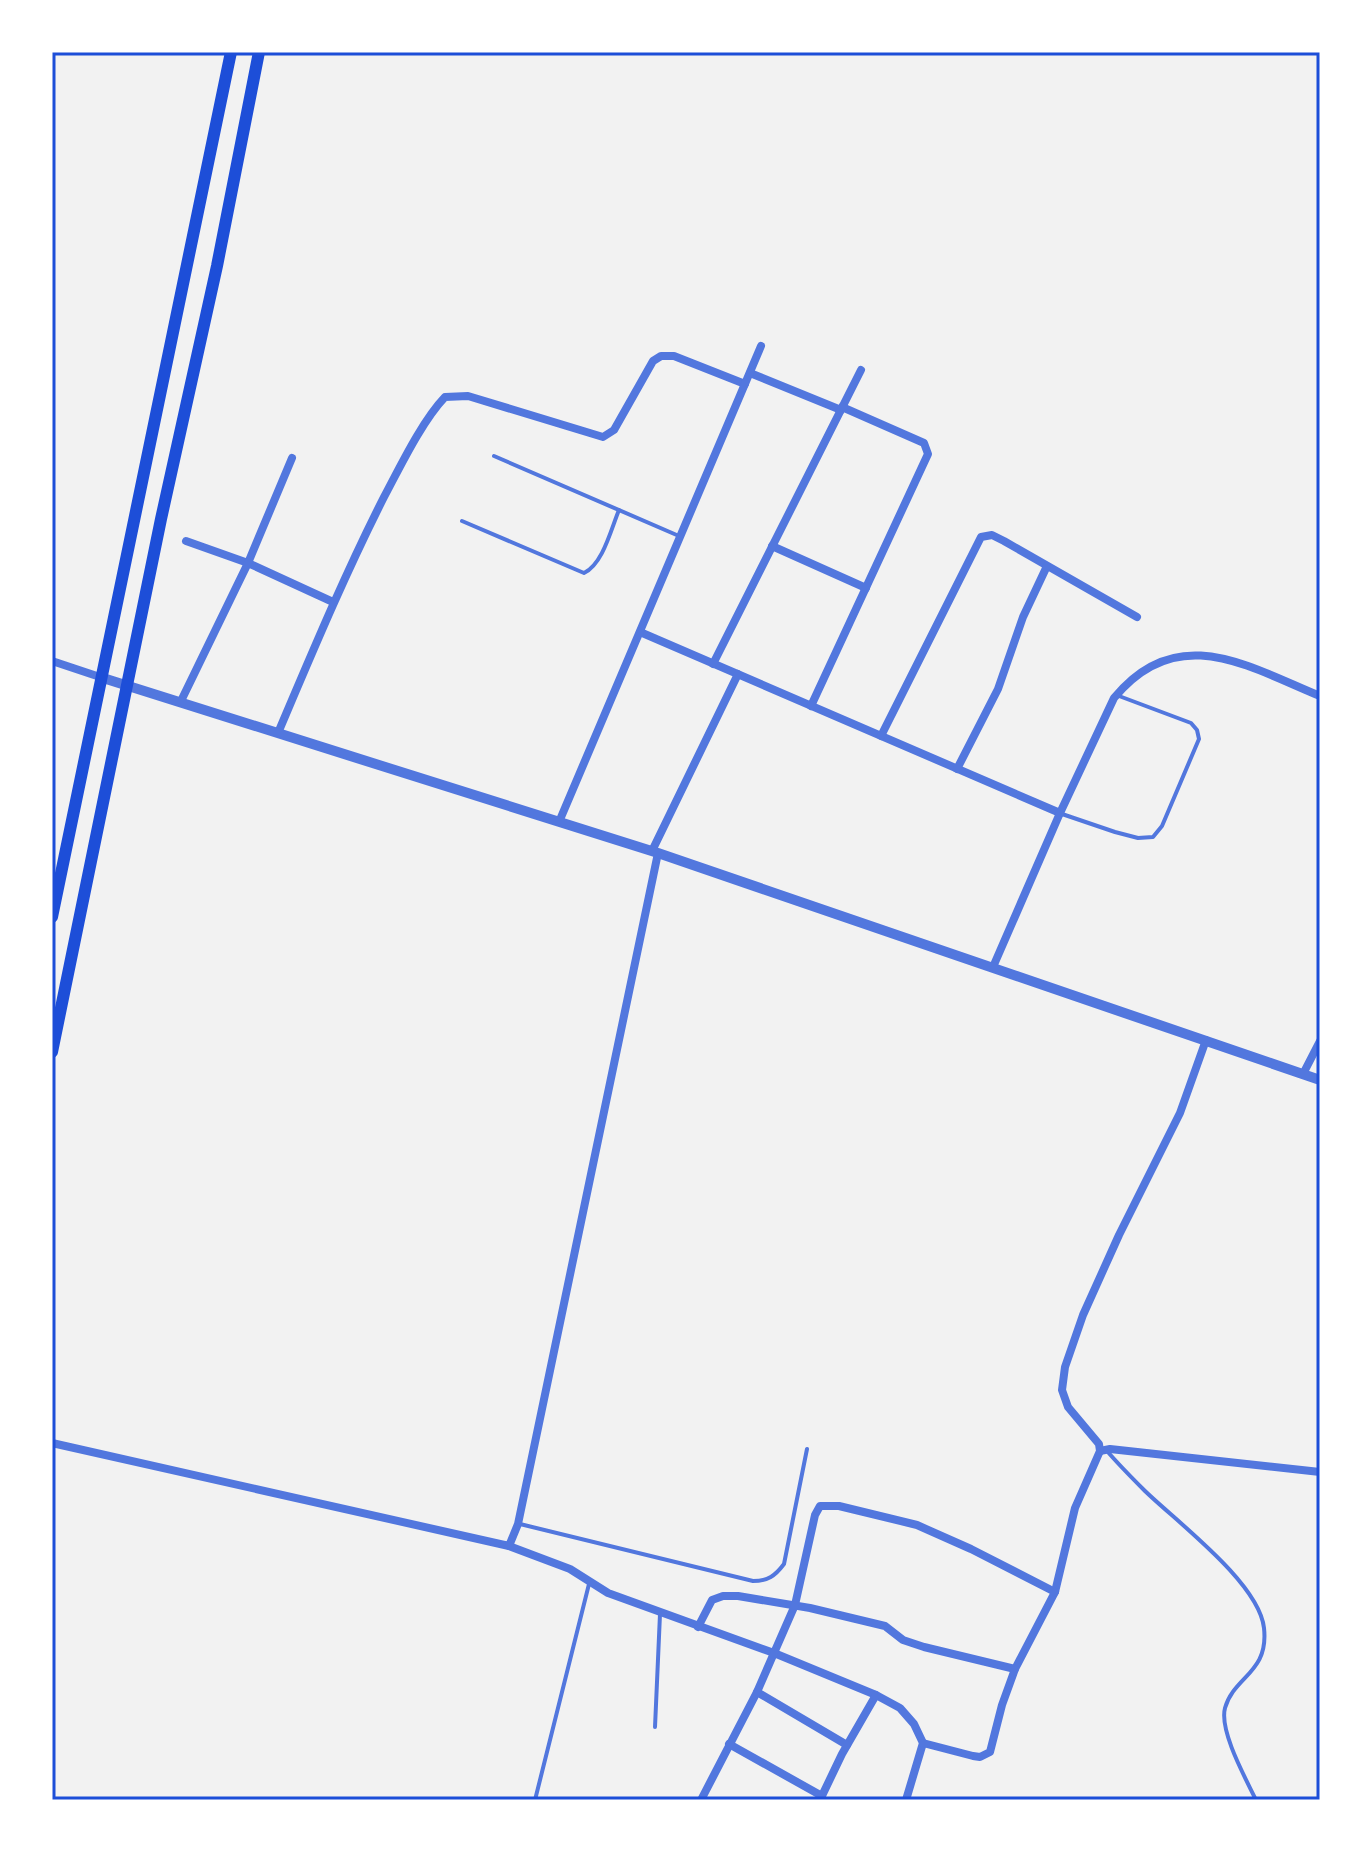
<svg xmlns="http://www.w3.org/2000/svg" width="1372" height="1852" viewBox="0 0 1372 1852" font-family="'Fira Sans Condensed',sans-serif">
<style>
.lines{fill:none;stroke-linecap:round;stroke-linejoin:round}
.service{stroke:#5277de;stroke-width:4}
.minor{stroke:#5277de;stroke-width:8}
.tertiary{stroke:#5277de;stroke-width:10}
.primary{stroke:#1d4ed8;stroke-width:12}
.neatline{fill:none;stroke:#1d4ed8;stroke-width:3}
</style>
<rect width="100%" height="100%" fill="#f2f2f2"/>
<g class="lines">
<g class="service">
<path d="M494,456L679,536"/>
<path d="M462,521L584,573C603,564 611,529 619,510"/>
<path d="M1062,814L1115,832L1138,838L1153,837L1162,826L1199,739L1197,730L1191,723L1119,696"/>
<path d="M1107,1451C1119,1465 1132,1478 1145,1491C1177,1522 1259,1583 1264,1628C1269,1673 1234,1676 1225,1708C1219,1731 1246,1779 1256,1800"/>
<path d="M520,1524L753,1581C768,1581 775,1576 784,1564L807,1449"/>
<path d="M655,1727L660,1614"/>
<path d="M535,1800L589,1584"/>
</g>
<g class="minor">
<path d="M750,373L841,410"/>
<path d="M186,541L248,563L333,602"/>
<path d="M772,546L866,588"/>
<path d="M640,632L1060,813"/>
<path d="M52,661L103,678"/>
<path d="M713,664L861,370"/>
<path d="M181,701L248,563L292,458"/>
<path d="M811,706L928,454L924,443L842,407"/>
<path d="M278,733C312,653 345,574 384,497C400,467 422,421 445,397L468,396L603,437L614,430L653,361L661,356H674L745,384"/>
<path d="M881,736L981,537L992,535L1004,541L1137,617"/>
<path d="M957,769L998,689L1023,617L1047,566"/>
<path d="M559,822L761,346"/>
<path d="M652,851L738,674"/>
<path d="M993,967L1060,813L1114,698C1177,621 1247,666 1320,696"/>
<path d="M1303,1074L1320,1041"/>
<path d="M52,1443L509,1546L518,1524L658,853"/>
<path d="M1100,1451L1110,1449L1320,1472"/>
<path d="M509,1546L570,1569L608,1593L774,1653L876,1695L900,1708L914,1724L923,1743L906,1800"/>
<path d="M698,1627L712,1600L723,1596H738L810,1608L885,1626L903,1640L924,1647L1015,1669"/>
<path d="M757,1692L847,1745"/>
<path d="M923,1743L973,1756L980,1757L990,1752L1002,1705L1015,1669L1055,1592L1075,1508L1100,1451L1099,1444L1068,1407L1062,1390L1065,1367L1083,1315L1119,1235L1180,1113L1206,1040"/>
<path d="M729,1744L822,1796"/>
<path d="M701,1800L757,1692L795,1605L815,1515L820,1506H839L917,1525L971,1549L1055,1592"/>
<path d="M820,1800L842,1754L876,1695"/>
</g>
<path class="tertiary" d="M103,678L658,853L1320,1080"/>
<g class="primary">
<path d="M52,917L231,52"/>
<path d="M52,1052L161,519L217,266L259,52"/>
</g>
</g>
<rect width="1372" height="1852" fill="none" stroke="#ffffff" stroke-width="108"/>
<rect x="54" y="54" width="1264" height="1744" class="neatline"/>
</svg>
